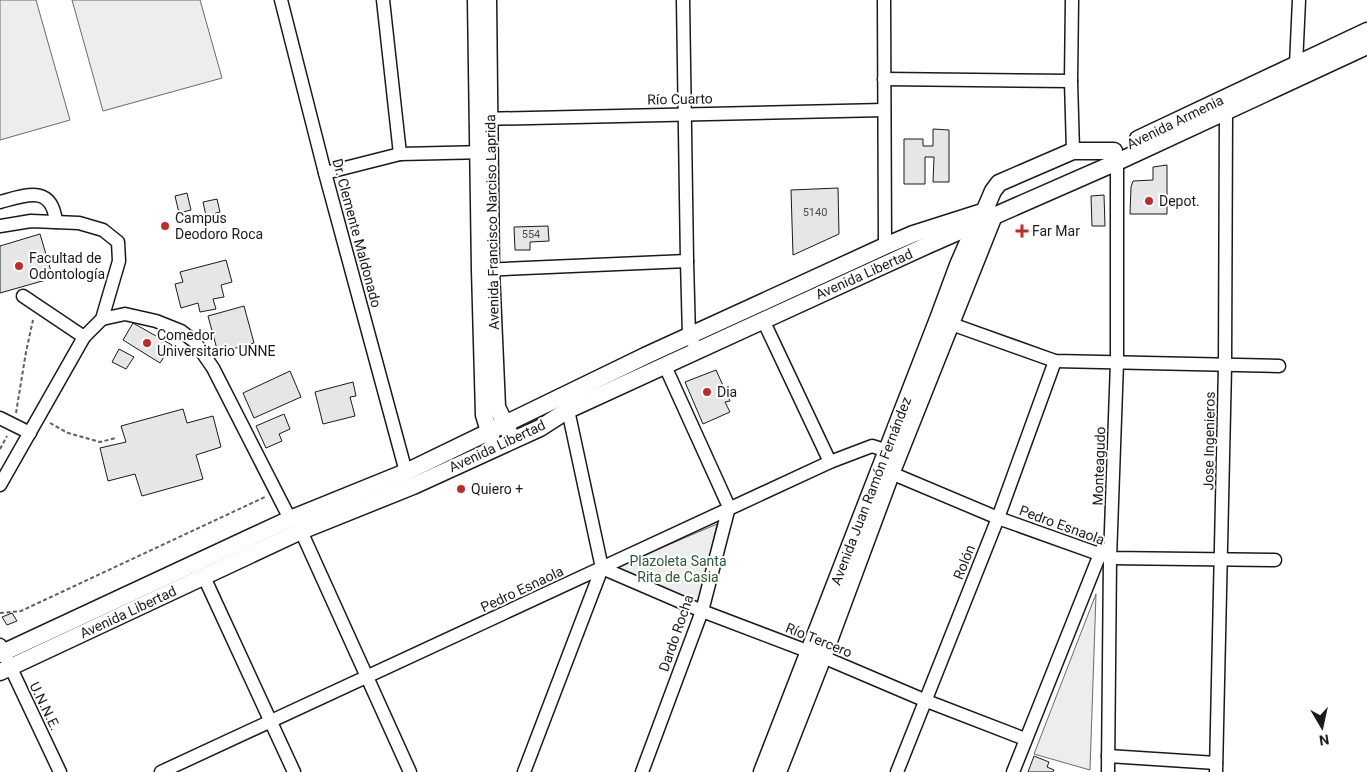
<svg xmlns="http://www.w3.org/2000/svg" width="1367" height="772" viewBox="0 0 1367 772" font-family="Roboto,sans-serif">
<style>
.built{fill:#ededed;stroke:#6a6a6a}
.building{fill:#e6e6e6;stroke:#1a1a1a}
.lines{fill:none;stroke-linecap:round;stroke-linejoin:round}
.minor-casing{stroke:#1a1a1a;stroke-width:15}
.major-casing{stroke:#1a1a1a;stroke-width:19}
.path{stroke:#5f5f5f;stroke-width:2;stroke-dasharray:4 2.5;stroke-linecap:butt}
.minor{stroke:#fff;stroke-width:12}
.major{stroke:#fff;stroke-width:16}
.poi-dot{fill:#c62828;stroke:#fff;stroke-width:2}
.labels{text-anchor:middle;stroke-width:4;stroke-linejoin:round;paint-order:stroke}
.number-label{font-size:11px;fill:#4d4d4d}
.street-label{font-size:14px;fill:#1a1a1a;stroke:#fff}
.poi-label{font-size:14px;fill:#1a1a1a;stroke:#fff;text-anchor:start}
.park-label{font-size:14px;fill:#2b5a34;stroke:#fff}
</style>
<rect width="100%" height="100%" fill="#fff"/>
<g class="built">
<path d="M0,0H36L70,120L0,140Z"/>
<path d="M72,0H200L222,78L103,111Z"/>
<path d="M717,524L698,607L612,569Z"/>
<path d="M1096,594L1090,770L1034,754Z"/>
</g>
<g class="building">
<path d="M933,129L949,130V182H933L934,157H925V184H904V139H923V146H933Z"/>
<path d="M1167,165V214H1130L1131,187L1133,181L1153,180V167Z"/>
<path d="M838,188L839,234L793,255L791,190Z"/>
<path d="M187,193L191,210L179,213L175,196Z"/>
<path d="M1104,195L1105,226H1092L1091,196Z"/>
<path d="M217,199L220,212L206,216L203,202Z"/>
<path d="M548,226L549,241L530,242V250H515L514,227Z"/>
<path d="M40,234L53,278L0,293V246Z"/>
<path d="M226,260L232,282L221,285L224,297L213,299L216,309L200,312L198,303L181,308L175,284L183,282L180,272Z"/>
<path d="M244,306L254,343L218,353L208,316Z"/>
<path d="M133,323L172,345L160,363L123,340Z"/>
<path d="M119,349L134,357L126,369L112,362Z"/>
<path d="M716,370L730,401L725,402L730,412L703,424L685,382Z"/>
<path d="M290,371L301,397L254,418L243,393Z"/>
<path d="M353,382L356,396L350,397L355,416L323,424L315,392Z"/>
<path d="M183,409L187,423L213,416L221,447L196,455L203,479L142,496L135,474L108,481L100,448L126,442L121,426Z"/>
<path d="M284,414L290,429L279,434L282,441L266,448L256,426Z"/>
<path d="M12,613L17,621L7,625L2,617Z"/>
<path d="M1034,756L1049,762L1047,767L1054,770L1053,772H1028Z"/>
</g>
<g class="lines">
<defs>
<g id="minor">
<path d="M281,0L325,173L406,472"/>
<path d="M383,0L400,154"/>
<path d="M683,0L687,261L689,336L693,342"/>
<path d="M884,0L885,246"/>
<path d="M1072,0L1071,81L1073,151"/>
<path d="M1299,0L1296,65L1300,71"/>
<path d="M884,79L1071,81"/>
<path d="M481,119L884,110"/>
<path d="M325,173L400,154L487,152"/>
<path d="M0,202C26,195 52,184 56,222"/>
<path d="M0,226L31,221L79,223L103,230L118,242L119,261L102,319L84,337L0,485"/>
<path d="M482,270L687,261"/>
<path d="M23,296L84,337"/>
<path d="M102,319L125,314L156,321L181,331L195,342L213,368L290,519"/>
<path d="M763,320L830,462"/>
<path d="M943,321L1055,361L1279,366"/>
<path d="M0,418L30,433"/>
<path d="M884,470L998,518L1110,558L1275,560"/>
<path d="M301,531L410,772"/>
<path d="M602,568L702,611L823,657L924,700L1025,739"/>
<path d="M204,577L294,772"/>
<path d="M0,645L60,772"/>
<path d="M1108,756L1216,763"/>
<path d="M161,772L830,462L872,446L894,453"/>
<path d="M524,772L602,568L568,410"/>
<path d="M642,772L702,611L729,507L665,366"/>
<path d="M897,772L998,518L1055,361"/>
<path d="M1013,772L1102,549"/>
<path d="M1108,772L1110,558L1117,362V162"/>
<path d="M1216,772L1225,366L1226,111"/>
</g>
<g id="major">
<path d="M476,0L480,270L484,415L492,441"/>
<path d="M488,0L491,270L497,407L509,432"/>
<path d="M1138,139L1367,31"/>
<path d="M0,654L290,519L406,472L645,356L885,246L913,234L982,212"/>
<path d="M0,672L301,531L413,486L540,428L568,410L928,245L1117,162L1367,46"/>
<path d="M762,772L938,319L958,265L975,226L984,212L993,191L999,183L1073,151H1114"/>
<path d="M778,772L823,657L891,474L993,218"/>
</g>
</defs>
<use href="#minor" class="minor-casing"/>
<use href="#major" class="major-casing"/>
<g class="path">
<path d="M16,413L26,352L33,320"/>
<path d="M50,423L68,433L100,442L116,438"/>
<path d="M0,449L7,436"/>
<path d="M0,613L21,611L265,497"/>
</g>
<use href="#minor" class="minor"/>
<use href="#major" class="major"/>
</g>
<g class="poi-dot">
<circle cx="1149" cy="201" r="5"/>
<circle cx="165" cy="226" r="5"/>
<path d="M1019.5 223.5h5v5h5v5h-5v5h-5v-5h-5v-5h5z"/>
<circle cx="19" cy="266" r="5"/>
<circle cx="147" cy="343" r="5"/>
<circle cx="707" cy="392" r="5"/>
<circle cx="461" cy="489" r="5"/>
</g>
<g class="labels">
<g class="number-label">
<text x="815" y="216">5140</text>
<text x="531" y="238">554</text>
</g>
<g class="street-label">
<text transform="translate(680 99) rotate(-1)" y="5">Río Cuarto</text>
<text transform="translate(1175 122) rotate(-26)" y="5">Avenida Armenia</text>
<text transform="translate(492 222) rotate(-91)" y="5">Avenida Francisco Narciso Laprida</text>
<text transform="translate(357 233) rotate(75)" y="5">Dr. Clemente Maldonado</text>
<text transform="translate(864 274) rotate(-24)" y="5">Avenida Libertad</text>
<text transform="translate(1209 441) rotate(-89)" y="5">Jose Ingenieros</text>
<text transform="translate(497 446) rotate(-25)" y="5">Avenida Libertad</text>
<text transform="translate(1099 466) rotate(-88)" y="5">Monteagudo</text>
<text transform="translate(871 491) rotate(-69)" y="5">Avenida Juan Ramón Fernández</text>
<text transform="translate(1062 525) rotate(20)" y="5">Pedro Esnaola</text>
<text transform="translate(964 562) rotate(-68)" y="5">Rolón</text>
<text transform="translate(522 589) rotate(-25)" y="5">Pedro Esnaola</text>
<text transform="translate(128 612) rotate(-25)" y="5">Avenida Libertad</text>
<text transform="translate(676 633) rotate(-71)" y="5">Dardo Rocha</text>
<text transform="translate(819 640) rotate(22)" y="5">Río Tercero</text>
<text transform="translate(45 706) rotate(64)" y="5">U.N.N.E.</text>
</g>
<g class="poi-label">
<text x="1159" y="206">Depot.</text>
<text x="175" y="223">Campus<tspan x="175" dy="16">Deodoro Roca</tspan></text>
<text x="1032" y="236">Far Mar</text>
<text x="29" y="263">Facultad de<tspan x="29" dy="16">Odontología</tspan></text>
<text x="157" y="340">Comedor<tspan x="157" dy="16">Universitario UNNE</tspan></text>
<text x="717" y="397">Dia</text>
<text x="471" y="494">Quiero +</text>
</g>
<g class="park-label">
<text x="678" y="566">Plazoleta Santa<tspan x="678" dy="16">Rita de Casia</tspan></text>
</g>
</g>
<g transform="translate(1322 727) rotate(171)" stroke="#ffffff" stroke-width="4" paint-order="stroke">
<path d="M0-4L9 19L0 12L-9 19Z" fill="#1a1a1a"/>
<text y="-8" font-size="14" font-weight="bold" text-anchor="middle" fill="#1a1a1a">N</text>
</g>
</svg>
